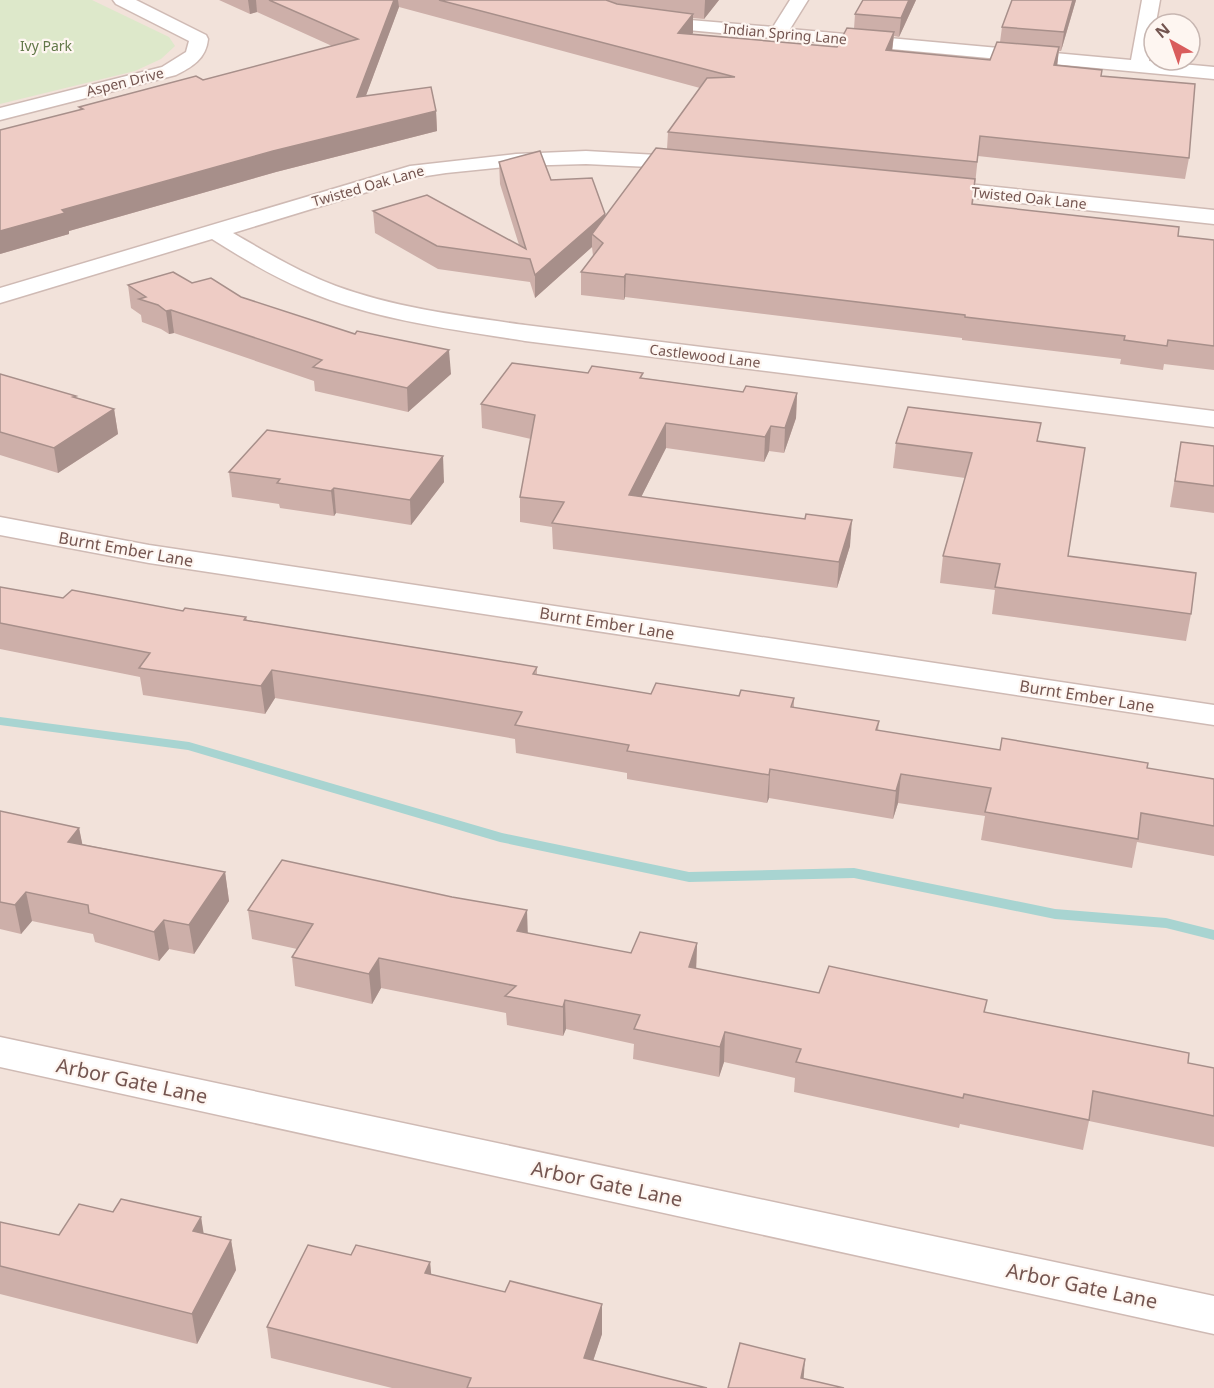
<svg xmlns="http://www.w3.org/2000/svg" width="1214" height="1388" viewBox="0 0 1214 1388" font-family="'Noto Sans',sans-serif">
<style>
.residential{fill:#f2e2da;fill-rule:evenodd}
.green{fill:#dde8ca}
.lines{fill:none;stroke-linecap:round;stroke-linejoin:round}
.stream{fill:#a8d4d1;fill-rule:evenodd}
.street-casing{stroke:#cfbab4;stroke-width:3}
.street{fill:#fff;fill-rule:evenodd}
.wall{fill:#cdafa9}
.shaded-wall{fill:#a78f8a}
.building{fill:#eeccc5;stroke:#a78f8a;stroke-width:1.5}
.labels{text-anchor:middle;stroke-width:4.5;stroke-linejoin:round;paint-order:stroke}
.far-street-label{font-size:14px;fill:#745550;stroke:#fef6f1}
.far-park-label{font-size:14px;fill:#627849;stroke:#fef6f1}
.street-label{font-size:16px;fill:#745550;stroke:#fef6f1}
.near-street-label{font-size:20px;fill:#745550;stroke:#fef6f1}
</style>
<rect width="100%" height="100%" fill="#fbf1eb"/>
<path class="residential" d="M0,0H1214V1388H0ZM1154,24H1190V60H1154Z"/>
<path class="green" d="M0,0H92L169,37L175,46L161,59L135,71L0,104Z"/>
<g class="lines">
<path class="stream" d="M0,717L189,742L502,833L689,872L854,868L1055,909L1166,918L1214,930V940L1166,928L1055,919L854,878L689,882L500,842L188,750L0,725Z"/>
<defs>
<g id="street">
<path d="M113,0H136L206,35L208,39C206,59 192,67 176,75L0,120V108L162,67L186,52L189,41L116,4Z"/>
<path d="M565,0H592L627,11L666,18L773,27L790,0H808L790,29L1131,60L1142,0H1160L1149,61L1214,67V79L666,28L618,20L568,4Z"/>
<path d="M586,151L693,157L701,158L704,163L701,168L693,169L586,164L516,166L446,173L413,178L233,233C266,252 299,272 336,286C396,308 461,316 525,325L1214,411V427L525,341C451,329 374,320 305,290C272,276 242,258 212,239L0,303V288L410,166L516,154Z"/>
<path d="M929,180L1214,210V224L921,192L918,187L921,182Z"/>
<path d="M0,517L149,545L1214,705V725L149,563L0,535Z"/>
<path d="M0,1037L1214,1296V1334L0,1067Z"/>
</g>
</defs>
<use href="#street" class="street-casing"/>
<use href="#street" class="street"/>
</g>
<g class="wall">
<path d="M219,0H719L704,19L693,18V33L692,34L837,47L854,29L855,14L863,0H916L899,37L894,36L892,51L990,60L1000,42L1002,27L1076,0L1061,51H1059L1057,66L1102,70L1101,76L1189,158L1185,179L978,156L973,204L1178,236L1214,240V370L1164,364L1163,370L1120,364L1121,359L962,340V338L625,297L624,300L581,295V272L593,256L592,247L535,298L530,282L438,269L375,233L373,211L519,245L500,184L499,162L551,180L605,217L667,149L668,132L700,88L399,7L366,95L436,111L437,131L276,172L69,231V234L0,254L80,109L79,107L203,80L332,46L257,12L250,14Z"/>
<path d="M192,283L241,297L451,374L408,412L315,391L314,381L174,333L169,334L161,329L142,322L141,315L131,308L128,285Z"/>
<path d="M588,373L643,378L743,392L797,393L796,418L784,453L769,451L764,462L666,448L641,497L850,546L837,588L553,549L552,527L520,522V497L531,439L482,428L481,404Z"/>
<path d="M0,374L114,409L118,434L58,473L0,455Z"/>
<path d="M1039,441L1068,556L1191,614L1186,641L992,614L995,590L940,583L943,556L965,478L893,468L896,443Z"/>
<path d="M1181,442L1214,446V513L1170,507Z"/>
<path d="M229,472L444,482L411,525L336,513L334,516L280,508L279,504L232,497Z"/>
<path d="M0,587L63,598L246,617L247,620L537,667V675L651,694L794,698V708L879,721L878,731L1000,750L1147,768L1214,779V856L1137,842L1132,868L981,840L985,816L898,803L893,819L769,798L767,803L627,779V773L516,753L515,739L430,724L275,698L265,714L143,695L140,677L0,649Z"/>
<path d="M0,811L79,828L82,844L225,872L229,901L194,954L169,949L159,961L95,942L93,934L32,921L21,934L0,929Z"/>
<path d="M248,910L528,934L631,953L697,943L696,969L819,993L985,1013L1188,1063L1214,1068V1147L1089,1121L1083,1150L960,1124L959,1128L794,1092L795,1078L724,1062L719,1077L633,1059L634,1044L566,1029L563,1036L507,1025L506,1013L381,988L372,1004L295,986L292,957L297,949L252,939Z"/>
<path d="M113,1212L201,1217L203,1233L231,1240L236,1270L197,1344L0,1294V1222L59,1235Z"/>
<path d="M351,1255L430,1262L431,1275L602,1334L593,1361L707,1388H392L271,1358L267,1327Z"/>
</g>
<g class="shaded-wall">
<path d="M248,0H256L257,12L250,14Z"/>
<path d="M394,0H398L399,7L358,117L357,97Z"/>
<path d="M705,0H719L704,19L705,1Z"/>
<path d="M909,0H916L899,37L901,18Z"/>
<path d="M1073,0H1076L1061,51L1064,32Z"/>
<path d="M693,14V33L678,52V33Z"/>
<path d="M894,32L892,51L886,50Z"/>
<path d="M1059,47L1057,67L1054,65Z"/>
<path d="M436,111L437,131L276,172L69,231V234L0,254V231L62,210L273,151Z"/>
<path d="M605,214V236L592,234V247L535,298V275Z"/>
<path d="M626,274L625,297L624,300V277Z"/>
<path d="M171,310L174,333L169,334L166,311Z"/>
<path d="M449,350L451,374L408,412L407,388Z"/>
<path d="M797,393L796,418L784,453L785,428Z"/>
<path d="M114,409L118,434L58,473L54,448Z"/>
<path d="M666,423V448L629,521V495Z"/>
<path d="M771,426L769,451L764,462L765,437Z"/>
<path d="M443,456L444,482L411,525L410,500Z"/>
<path d="M334,488L336,513L334,516L331,491Z"/>
<path d="M852,520L850,546L837,588L839,562Z"/>
<path d="M272,670L275,698L265,714L261,686Z"/>
<path d="M770,769L769,798L767,803L769,775Z"/>
<path d="M901,774L898,803L893,819L896,791Z"/>
<path d="M79,828L85,857L68,842Z"/>
<path d="M225,872L229,901L194,954L189,925Z"/>
<path d="M26,892L32,921L21,934L15,905Z"/>
<path d="M527,910L528,939L517,931Z"/>
<path d="M164,920L169,949L159,961L154,932Z"/>
<path d="M697,943L696,972L689,967Z"/>
<path d="M379,958L381,988L372,1004L369,974Z"/>
<path d="M565,1000L566,1029L563,1036V1007Z"/>
<path d="M725,1032L724,1062L719,1077L720,1047Z"/>
<path d="M201,1217L206,1248L193,1231Z"/>
<path d="M231,1240L236,1270L197,1344L192,1314Z"/>
<path d="M430,1262L433,1293L425,1273Z"/>
<path d="M602,1304V1334L584,1388V1358Z"/>
<path d="M805,1359L803,1388L801,1378Z"/>
</g>
<g class="building">
<path d="M269,0H394L357,97L431,87L436,111L273,151L62,210L65,213L0,231V130L83,109L79,107L196,76L203,80L358,39Z"/>
<path d="M439,0H606L617,4L693,14L678,33L837,47L847,28L894,32L886,50L990,60L997,42L1059,47L1054,65L1102,70L1101,76L1195,84L1189,158L980,136L977,162L668,132L707,78L735,77Z"/>
<path d="M863,0H909L901,18L855,14Z"/>
<path d="M1012,0H1073L1064,32L1002,27Z"/>
<path d="M656,148L975,179L972,204L1179,227L1178,236L1214,240V346L1168,340L1167,346L1124,340L1125,336L965,317V315L626,274L624,277L581,272L603,243L592,234Z"/>
<path d="M540,151L551,180L592,178L605,214L535,275L530,259L437,246L373,211L427,195L526,249L499,162Z"/>
<path d="M173,272L192,283L211,278L241,297L355,334L357,331L449,350L407,388L313,367L322,360L171,310L166,311L158,305L139,299L146,297L128,285Z"/>
<path d="M512,363L588,373L592,366L643,373L640,378L743,392L746,386L797,393L785,428L771,426L765,437L666,423L629,495L805,519L806,514L852,520L839,562L552,523L564,502L520,497L535,415L481,404Z"/>
<path d="M0,374L76,396L73,397L114,409L54,448L0,432Z"/>
<path d="M908,407L1041,423L1037,441L1085,448L1068,556L1196,573L1191,614L995,587L1000,564L943,556L972,453L896,443Z"/>
<path d="M267,430L443,456L410,500L334,488L331,491L277,483L280,479L229,472Z"/>
<path d="M1181,442L1214,446V486L1175,481Z"/>
<path d="M0,587L63,598L72,590L183,611L185,608L246,617L244,620L537,667L533,674L651,694L656,683L739,696L741,690L794,698L791,707L879,721L876,730L1000,750L1002,738L1148,763L1147,768L1214,779V826L1141,813L1138,839L985,812L991,788L901,774L896,791L770,769L769,775L627,751L629,745L515,725L522,712L429,696L272,670L261,686L139,668L150,653L0,623Z"/>
<path d="M0,811L79,828L68,842L225,872L189,925L164,920L154,932L89,913L88,905L26,892L15,905L0,902Z"/>
<path d="M282,860L452,897L527,910L517,931L631,953L640,932L697,943L689,967L819,993L829,966L987,1000L984,1012L1189,1053L1188,1063L1214,1068V1116L1093,1091L1089,1120L964,1094L963,1098L796,1062L801,1049L725,1032L720,1047L634,1029L640,1015L565,1000L563,1007L505,996L516,986L379,958L369,974L292,957L313,924L248,910Z"/>
<path d="M121,1199L201,1217L193,1231L231,1240L192,1314L0,1266V1222L59,1235L79,1204L113,1212Z"/>
<path d="M308,1245L351,1255L356,1245L430,1262L425,1273L505,1292L510,1281L602,1304L584,1358L707,1388H467L471,1378L267,1327Z"/>
<path d="M740,1343L805,1359L801,1378L844,1388H728Z"/>
</g>
<g class="labels">
<g class="far-street-label">
<text transform="translate(785 34) rotate(5)" y="5">Indian Spring Lane</text>
<text transform="translate(125 82) rotate(-14)" y="5">Aspen Drive</text>
<text transform="translate(368 186) rotate(-16)" y="5">Twisted Oak Lane</text>
<text transform="translate(1029 198) rotate(6)" y="5">Twisted Oak Lane</text>
<text transform="translate(705 356) rotate(7)" y="5">Castlewood Lane</text>
</g>
<g class="far-park-label">
<text x="46" y="51">Ivy Park</text>
</g>
<g class="street-label">
<text transform="translate(126 549) rotate(10)" y="6">Burnt Ember Lane</text>
<text transform="translate(607 623) rotate(9)" y="6">Burnt Ember Lane</text>
<text transform="translate(1087 696) rotate(9)" y="6">Burnt Ember Lane</text>
</g>
<g class="near-street-label">
<text transform="translate(132 1081) rotate(12)" y="7">Arbor Gate Lane</text>
<text transform="translate(607 1184) rotate(12)" y="7">Arbor Gate Lane</text>
<text transform="translate(1082 1286) rotate(12)" y="7">Arbor Gate Lane</text>
</g>
</g>
<g transform="translate(1172 42) rotate(320)"><circle r="28" fill="#fef6f1" stroke="#c7b6b1" stroke-width="1.5"/>
<path d="M0-4.5L10 22L0 15L-10 22Z" fill="#d95d5d"/>
<text y="-9" font-size="16" font-weight="bold" text-anchor="middle" fill="#745550">N</text>
</g>
</svg>
